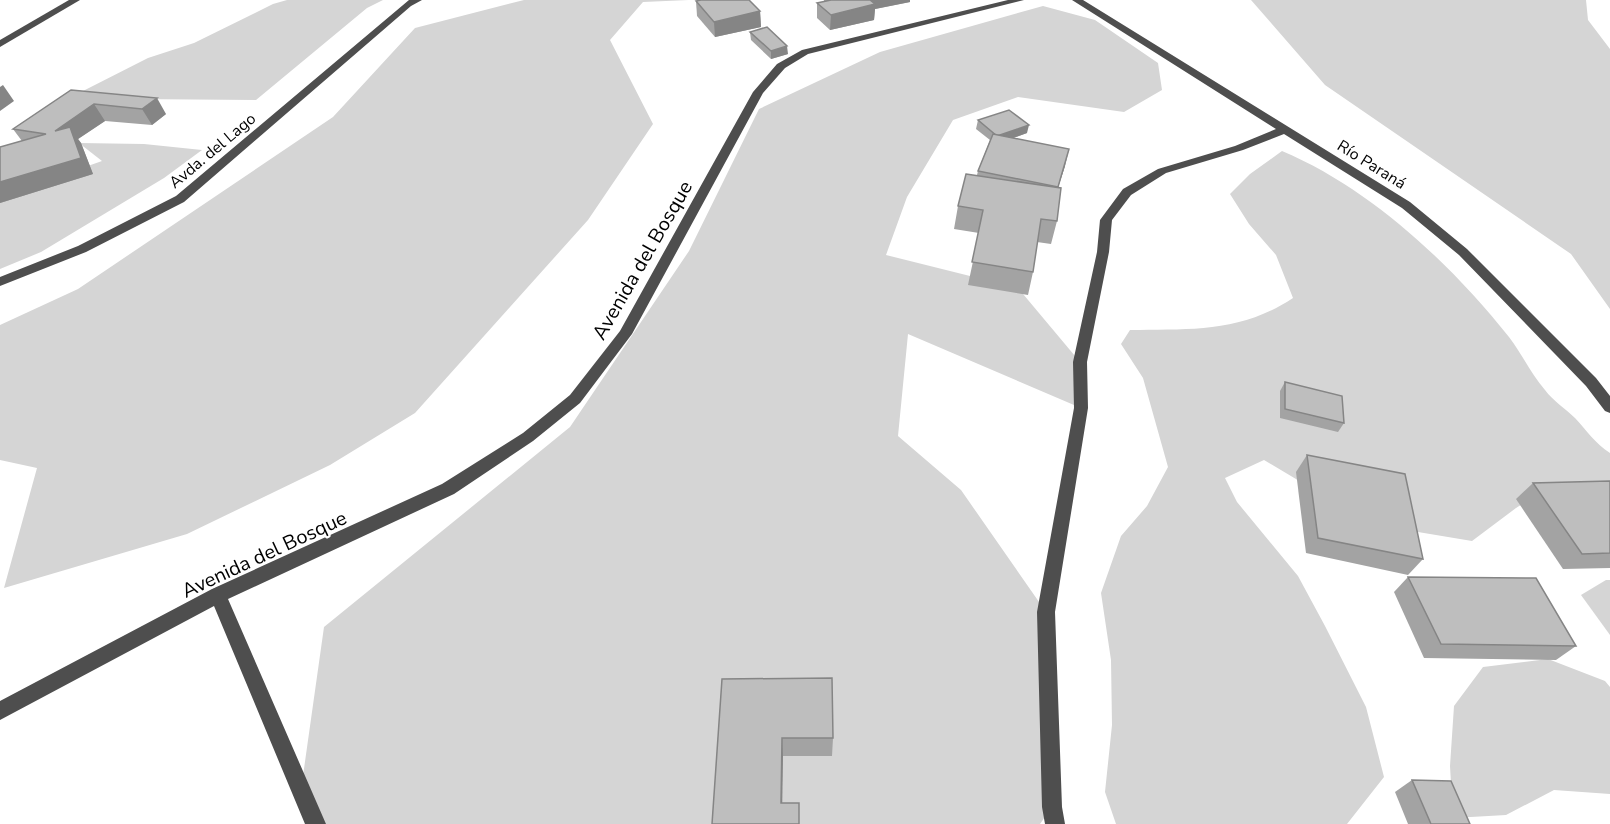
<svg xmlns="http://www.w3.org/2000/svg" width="1610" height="824" viewBox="0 0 1610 824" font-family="'Nunito Sans',sans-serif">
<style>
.green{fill:#d5d5d5}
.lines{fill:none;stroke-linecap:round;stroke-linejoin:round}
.minor{fill:#4e4e4e;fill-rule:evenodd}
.wall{fill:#a3a3a3}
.shaded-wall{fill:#858585}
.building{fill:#bebebe;stroke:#858585;stroke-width:1.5}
.labels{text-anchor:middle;stroke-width:4.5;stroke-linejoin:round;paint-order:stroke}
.far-street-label{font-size:16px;fill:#000;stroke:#fff}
.street-label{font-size:20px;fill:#000;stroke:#fff}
</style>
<rect width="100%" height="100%" fill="#fff"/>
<g class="green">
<path d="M287,0H383L367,8L256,100L128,99L83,91L148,58L194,43L273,4Z"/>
<path d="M524,0H689L643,2L610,40L653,124L588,220L415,413L330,465L187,534L4,588L37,468L0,460V325L78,289L333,117L415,28Z"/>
<path d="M1251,0H1586L1588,20L1610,49V309L1571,254L1325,85Z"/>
<path d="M1043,6L1095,20L1158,63L1162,90L1124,112L1018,97L953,120L907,197L886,255L1018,288L1080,362L1081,408L908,334L898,436L961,490L1046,612L1052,807L1040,824H324L301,790L324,627L570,427L689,251L759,109L880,52Z"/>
<path d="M79,143L144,144L202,150L164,178L41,252L0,269V197L102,161Z"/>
<path d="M1282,151C1370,188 1450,263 1509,337C1522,354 1531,374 1545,390C1553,401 1565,408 1575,418C1587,431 1595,443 1610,453V501L1548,488L1516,508L1472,541L1412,531L1306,485L1264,460L1225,478L1237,502L1298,576L1325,626L1366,707L1384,777L1347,824H1116L1105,792L1112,725L1111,660L1101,593L1121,536L1147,506L1168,467L1143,378L1121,344L1130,330C1190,329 1240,333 1293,298L1276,255L1249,224L1230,194L1250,174Z"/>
<path d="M1606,580H1610V635L1581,595Z"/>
<path d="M1548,659L1605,681L1610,687V794L1554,790L1506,815L1453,818L1450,766L1454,706L1483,667Z"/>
</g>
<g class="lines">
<g class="minor">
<path d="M69,0H80L0,47V40Z"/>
<path d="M409,0H422L411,6L184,202L86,252L0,286V277L78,246L176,196Z"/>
<path d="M1008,0H1024L808,54L785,68L763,93L632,334L580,403L533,441L454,494L228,599L326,824H305L214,606L0,720V701L212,589L442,484L523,433L570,395L620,331L753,92L777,64L802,50Z"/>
<path d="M1072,0H1083L1410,202L1467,249L1596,378L1610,396V413L1605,411L1586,386L1459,255L1402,208L1284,134L1243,150L1166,173L1131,195L1112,220L1109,252L1087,362L1088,408L1055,612L1062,807L1065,824H1045L1042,807L1037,612L1074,408L1073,362L1097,252L1100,220L1123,189L1158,169L1235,146L1276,129Z"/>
</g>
</g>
<g class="wall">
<path d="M824,0H910V2L875,9L874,20L830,30L817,18V3L824,2Z"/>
<path d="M696,1L760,11L761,27L715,37L697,16Z"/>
<path d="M750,32L788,54L771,59L751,40Z"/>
<path d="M71,90L166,114L152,125L105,121L78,139L81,143L93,174L0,203V147L22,141L13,129Z"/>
<path d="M978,120L1027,133L1013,138L1065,166L1058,187L1057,221L1051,244L1037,242L1033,272L1028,295L968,285L979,233L954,229L958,206L977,175L978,171L990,140L976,129Z"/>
<path d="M1285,382L1344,423L1338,432L1280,418V391Z"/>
<path d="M1307,455L1423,559L1408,575L1306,553L1296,472Z"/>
<path d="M1610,481V568L1563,569L1516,499L1533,483Z"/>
<path d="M1408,577L1576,646L1556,660L1424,658L1394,592Z"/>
<path d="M722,679L833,738L832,756H783L712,824Z"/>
<path d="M1412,780L1470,824H1408L1395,792Z"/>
</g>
<g class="shaded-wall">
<path d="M868,0H910V2L875,9L874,20L830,30L831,15Z"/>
<path d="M760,11L761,27L715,37L714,22Z"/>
<path d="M787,46L788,54L771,59V51Z"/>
<path d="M3,85L14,101L0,111V87Z"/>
<path d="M157,98L166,114L152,125L142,109Z"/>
<path d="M94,104L105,121L78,139L81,143L93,174L0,203V182L55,131Z"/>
<path d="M1029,125L1027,133L996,144L997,136Z"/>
<path d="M1069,149L1065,166L1053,203L1058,187Z"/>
<path d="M782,738L783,756L782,819L781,803Z"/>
</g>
<g class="building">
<path d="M701,0H749L760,11L714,22L696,1Z"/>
<path d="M831,0H870L875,4L831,15L817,3Z"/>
<path d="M767,27L787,46L771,51L750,32Z"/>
<path d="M71,90L157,98L142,109L94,104L55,131L70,127L81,158L0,182V147L46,134L13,129Z"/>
<path d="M1009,110L1029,125L997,136L978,120Z"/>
<path d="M993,134L1069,149L1058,187L978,171Z"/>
<path d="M966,174L1061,188L1057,221L1041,219L1033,272L972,262L983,210L958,206Z"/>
<path d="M1285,382L1342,396L1344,423L1285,409Z"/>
<path d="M1307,455L1405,474L1423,559L1318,538Z"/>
<path d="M1610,481V553L1582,554L1533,483Z"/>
<path d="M1408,577L1536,578L1576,646L1441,644Z"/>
<path d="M832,678L833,738H782L781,803H799V824H712L722,679Z"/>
<path d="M1412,780L1451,781L1470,824H1431Z"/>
</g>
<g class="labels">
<g class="far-street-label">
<text transform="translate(212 150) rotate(-40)" y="6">Avda. del Lago</text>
<text transform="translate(1372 164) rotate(32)" y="6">Río Paraná</text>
</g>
<g class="street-label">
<text transform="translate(642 260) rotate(-60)" y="7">Avenida del Bosque</text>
<text transform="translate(264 554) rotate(-25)" y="7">Avenida del Bosque</text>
</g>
</g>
</svg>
